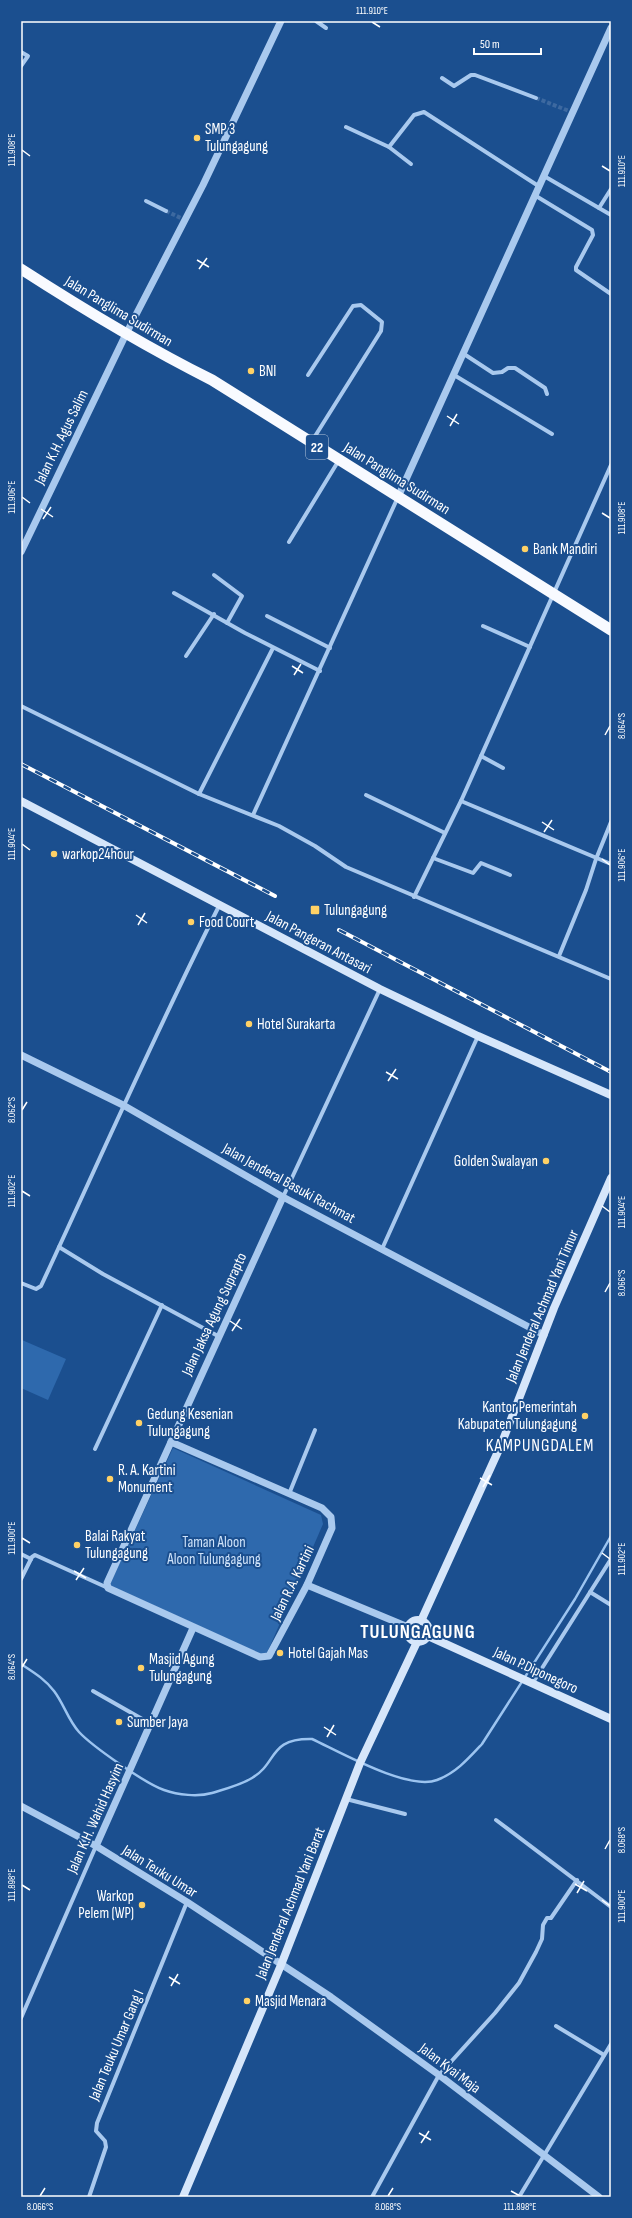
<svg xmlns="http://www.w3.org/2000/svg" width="632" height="2218" viewBox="0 0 632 2218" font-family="'Sofia Sans Condensed',sans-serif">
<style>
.green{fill:#2e69ad}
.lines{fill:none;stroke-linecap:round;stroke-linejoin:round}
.stream{stroke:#9cc4f0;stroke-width:2.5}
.minor-tunnel{stroke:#3d69a0;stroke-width:4;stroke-dasharray:4 2;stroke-linecap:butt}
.minor{stroke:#a9c9ee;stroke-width:4}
.tertiary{stroke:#a9c9ee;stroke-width:7}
.secondary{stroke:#d6e6fa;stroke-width:8}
.trunk{stroke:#f8faff;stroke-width:11}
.rail-casing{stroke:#fff;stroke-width:4}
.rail{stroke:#1b4f8f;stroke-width:2.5;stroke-dasharray:8;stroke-linecap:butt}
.ticks{fill:none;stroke:#fff;stroke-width:1.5}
.poi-dot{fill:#ffd166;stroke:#1b4f8f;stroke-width:1.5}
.labels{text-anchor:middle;stroke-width:4;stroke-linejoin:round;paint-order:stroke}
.shield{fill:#1b4f8f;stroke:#bbcadd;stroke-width:1}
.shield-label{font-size:14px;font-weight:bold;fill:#fff}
.poi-label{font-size:15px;fill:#fff;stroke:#1b4f8f;text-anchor:start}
.street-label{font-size:15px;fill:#fff;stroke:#1b4f8f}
.park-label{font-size:15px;fill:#cfe3fa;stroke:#1b4f8f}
.quarter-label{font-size:17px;letter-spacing:1px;fill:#fff;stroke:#1b4f8f}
.district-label{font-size:19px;font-weight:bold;letter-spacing:1px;fill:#fff;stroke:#1b4f8f}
.neatline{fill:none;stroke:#fff;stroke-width:1.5}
.ticks-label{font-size:10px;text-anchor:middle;fill:#fff}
</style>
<rect width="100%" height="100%" fill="#1b4f8f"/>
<g class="green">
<path d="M22,1340L66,1359L48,1400L21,1388Z"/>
<path d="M173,1448L321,1515L323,1524L267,1653L263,1655L111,1586V1582Z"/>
</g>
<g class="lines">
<path class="stream" d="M21,1664C33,1672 45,1679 54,1691C64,1704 68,1720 79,1732C92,1746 146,1784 164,1790C178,1795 198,1797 212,1793C225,1789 241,1785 252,1778C278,1763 268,1738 312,1739C340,1752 408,1791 437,1780C456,1773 469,1758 482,1744L575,1599L611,1536"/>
<g class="minor-tunnel">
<path d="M536,98L569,111"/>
<path d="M166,211L185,220"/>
</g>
<g class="minor">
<path d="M316,21L326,28"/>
<path d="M21,52L28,56L21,66"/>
<path d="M442,78L454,86L471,75H475L536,98"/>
<path d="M346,127L389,147L414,115L424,112L540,187"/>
<path d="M389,147L411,164"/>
<path d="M544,176L611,215"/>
<path d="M536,196L592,230L593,235L576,267V270L611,294"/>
<path d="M146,201L166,211"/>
<path d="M599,208L611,189"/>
<path d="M464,354L493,373L502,372L508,368H515L545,388L547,394"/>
<path d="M308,375L353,306L361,305L382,322L381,331L312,441"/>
<path d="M454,375L552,434"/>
<path d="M289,542L339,460"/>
<path d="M214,575L242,596L227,623"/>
<path d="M174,593L245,633L320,671"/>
<path d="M267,616L330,648"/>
<path d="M483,626L530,647"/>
<path d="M186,656L214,614"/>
<path d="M21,706L199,794L279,826L315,846L346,867L611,979"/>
<path d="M481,756L503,768"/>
<path d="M199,794L273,648"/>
<path d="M366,795L445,833"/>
<path d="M461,801L611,864"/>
<path d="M253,815L398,497"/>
<path d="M433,858L473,873L481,863L510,875"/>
<path d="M414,897L461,801L611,465"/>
<path d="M559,956L586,890L596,859L611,822"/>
<path d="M283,1197L380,989"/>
<path d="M59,1247L103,1274L218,1336"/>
<path d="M382,1249L478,1036"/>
<path d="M21,1283L36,1289L41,1286C100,1159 156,1031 219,906"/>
<path d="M95,1449L162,1305"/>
<path d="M289,1494L315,1430"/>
<path d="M21,1554L31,1559"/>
<path d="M21,1579L32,1557L35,1555L108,1588"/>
<path d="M590,1592L611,1605"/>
<path d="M532,1684L611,1559"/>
<path d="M93,1691L151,1724"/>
<path d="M346,1799L405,1814"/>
<path d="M496,1820L611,1907"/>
<path d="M21,2018L96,1846"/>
<path d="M556,2026L604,2055"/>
<path d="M89,2197L106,2147L105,2141L96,2131L97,2123L187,1902"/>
<path d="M372,2197L439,2075L495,2013L519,1983L536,1952L542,1939L543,1925L547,1918H551L577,1880"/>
<path d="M519,2197L611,2044"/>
</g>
<g class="tertiary">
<path d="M398,497L611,28"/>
<path d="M21,552L126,334L203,185L281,21"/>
<path d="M21,1055L123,1105L283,1197L544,1335"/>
<path d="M171,1442L322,1508L331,1517L332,1528L307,1585L269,1656L260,1657L108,1588L107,1583Z"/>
<path d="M171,1442L283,1197"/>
<path d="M307,1585L408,1627"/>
<path d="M21,1806L96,1846L187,1902L331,1997L439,2075L599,2197"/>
<path d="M96,1846L193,1628"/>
</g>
<g class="secondary">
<path d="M21,801L380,989L478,1036L611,1095"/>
<circle cx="418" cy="1631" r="11"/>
<path d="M421,1621L501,1445L554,1308L611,1178"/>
<path d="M428,1636L611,1719"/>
<path d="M183,2197L281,1965L360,1763L417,1642"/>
</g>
<path class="trunk" d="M21,269C83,309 146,347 212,380L611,630"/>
<defs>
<g id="rail">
<path d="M21,764L275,896"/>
<path d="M339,930L611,1072"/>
</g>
</defs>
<use href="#rail" class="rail-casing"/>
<use href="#rail" class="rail"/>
</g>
<path class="ticks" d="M372,22L380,27M22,150L30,156M602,166L610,171M197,260L209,267M199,269L207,258M447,416L459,424M450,426L457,414M22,497L30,503M41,509L53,517M602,513L610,518M43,519L51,507M292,666L303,673M294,675L301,664M605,735L610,726M542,822L554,830M544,832L552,820M22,844L30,850M602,859L610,865M136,915L147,923M138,925L145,913M386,1072L398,1079M388,1081L396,1069M22,1110L27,1102M22,1191L30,1196M602,1206L610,1212M605,1292L610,1283M230,1321L242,1329M232,1331L240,1319M480,1478L492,1485M483,1487L490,1475M22,1538L30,1543M602,1553L610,1559M74,1571L86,1578M76,1580L84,1568M22,1667L27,1659M324,1727L336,1735M327,1737L334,1725M605,1849L610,1840M575,1884L587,1891M22,1885L30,1890M577,1893L584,1881M602,1900L610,1906M169,1977L180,1984M171,1986L178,1974M419,2133L431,2140M421,2143L429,2131M511,2191L520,2196M40,2196L45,2188M388,2196L393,2188"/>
<g class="poi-dot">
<circle cx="197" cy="138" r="4"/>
<circle cx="251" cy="371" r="4"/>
<circle cx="525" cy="549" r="4"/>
<circle cx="54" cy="854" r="4"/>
<rect x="310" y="905" width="10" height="10" rx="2"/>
<circle cx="191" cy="922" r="4"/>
<circle cx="249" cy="1024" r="4"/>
<circle cx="546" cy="1161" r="4"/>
<circle cx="585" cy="1416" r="4"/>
<circle cx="139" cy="1423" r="4"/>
<circle cx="110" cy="1479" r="4"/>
<circle cx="77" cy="1545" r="4"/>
<circle cx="280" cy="1653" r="4"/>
<circle cx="141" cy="1668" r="4"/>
<circle cx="119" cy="1722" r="4"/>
<circle cx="142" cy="1905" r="4"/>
<circle cx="247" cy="2001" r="4"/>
</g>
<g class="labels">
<rect class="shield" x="306" y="435" width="22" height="24" rx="3"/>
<g class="shield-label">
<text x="317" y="452">22</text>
</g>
<g class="poi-label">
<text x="205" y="134">SMP 3<tspan x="205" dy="17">Tulungagung</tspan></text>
<text x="259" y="376">BNI</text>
<text x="533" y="554">Bank Mandiri</text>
<text x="62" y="859">warkop24hour</text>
<text x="324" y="915">Tulungagung</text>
<text x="199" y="927">Food Court</text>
<text x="257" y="1029">Hotel Surakarta</text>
<text x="538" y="1166" text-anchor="end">Golden Swalayan</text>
<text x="577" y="1412" text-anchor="end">Kantor Pemerintah<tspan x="577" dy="17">Kabupaten Tulungagung</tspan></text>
<text x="147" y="1419">Gedung Kesenian<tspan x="147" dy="17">Tulungagung</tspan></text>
<text x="118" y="1475">R. A. Kartini<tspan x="118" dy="17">Monument</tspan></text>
<text x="85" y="1541">Balai Rakyat<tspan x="85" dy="17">Tulungagung</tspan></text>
<text x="288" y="1658">Hotel Gajah Mas</text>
<text x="149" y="1664">Masjid Agung<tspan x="149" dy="17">Tulungagung</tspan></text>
<text x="127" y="1727">Sumber Jaya</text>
<text x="134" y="1901" text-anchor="end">Warkop<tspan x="134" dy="17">Pelem (WP)</tspan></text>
<text x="255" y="2006">Masjid Menara</text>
</g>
<g class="street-label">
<text transform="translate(119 311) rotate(31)" y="5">Jalan Panglima Sudirman</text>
<text transform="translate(61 437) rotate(-64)" y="5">Jalan K.H. Agus Salim</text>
<text transform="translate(397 478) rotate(32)" y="5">Jalan Panglima Sudirman</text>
<text transform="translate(319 942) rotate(28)" y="5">Jalan Pangeran Antasari</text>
<text transform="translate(289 1183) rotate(29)" y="5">Jalan Jenderal Basuki Rachmat</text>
<text transform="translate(542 1306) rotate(-67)" y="5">Jalan Jenderal Achmad Yani Timur</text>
<text transform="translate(214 1314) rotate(-65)" y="5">Jalan Jaksa Agung Suprapto</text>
<text transform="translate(292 1583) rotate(-64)" y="5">Jalan R.A. Kartini</text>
<text transform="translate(536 1670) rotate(25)" y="5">Jalan P.Diponegoro</text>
<text transform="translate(95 1818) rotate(-66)" y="5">Jalan K.H. Wahid Hasyim</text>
<text transform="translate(160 1871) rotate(32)" y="5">Jalan Teuku Umar</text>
<text transform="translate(290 1903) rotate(-68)" y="5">Jalan Jenderal Achmad Yani Barat</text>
<text transform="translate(116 2045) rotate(-67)" y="5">Jalan Teuku Umar Gang I</text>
<text transform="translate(450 2068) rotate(37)" y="5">Jalan Kyai Maja</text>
</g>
<g class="park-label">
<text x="214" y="1547">Taman Aloon<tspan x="214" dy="17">Aloon Tulungagung</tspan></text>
</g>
<g class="quarter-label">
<text x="540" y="1451">KAMPUNGDALEM</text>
</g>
<g class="district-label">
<text x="418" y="1638">TULUNGAGUNG</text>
</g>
</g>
<rect width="632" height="2218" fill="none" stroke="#1b4f8f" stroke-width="44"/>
<path d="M474 48v6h67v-6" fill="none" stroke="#ffffff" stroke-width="2"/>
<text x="480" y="48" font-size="12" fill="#ffffff" stroke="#1b4f8f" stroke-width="3" paint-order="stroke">50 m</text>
<rect x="22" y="22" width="588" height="2174" class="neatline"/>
<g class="ticks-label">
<text x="372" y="14">111.910°E</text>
<text transform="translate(11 150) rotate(-90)" y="4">111.908°E</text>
<text transform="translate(621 171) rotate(-90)" y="4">111.910°E</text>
<text transform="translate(11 497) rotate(-90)" y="4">111.906°E</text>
<text transform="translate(621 518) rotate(-90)" y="4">111.908°E</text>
<text transform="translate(621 726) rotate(-90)" y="4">8.064°S</text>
<text transform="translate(11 844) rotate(-90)" y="4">111.904°E</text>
<text transform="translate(621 865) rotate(-90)" y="4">111.906°E</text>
<text transform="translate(11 1110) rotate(-90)" y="4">8.062°S</text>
<text transform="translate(11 1191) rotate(-90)" y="4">111.902°E</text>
<text transform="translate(621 1212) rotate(-90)" y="4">111.904°E</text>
<text transform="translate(621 1283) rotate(-90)" y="4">8.066°S</text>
<text transform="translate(11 1538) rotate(-90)" y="4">111.900°E</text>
<text transform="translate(621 1559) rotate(-90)" y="4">111.902°E</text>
<text transform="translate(11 1667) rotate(-90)" y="4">8.064°S</text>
<text transform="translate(621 1840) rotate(-90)" y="4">8.068°S</text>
<text transform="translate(11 1885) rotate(-90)" y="4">111.898°E</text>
<text transform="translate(621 1906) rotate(-90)" y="4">111.900°E</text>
<text x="40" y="2210">8.066°S</text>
<text x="388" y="2210">8.068°S</text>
<text x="520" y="2210">111.898°E</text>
</g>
</svg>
